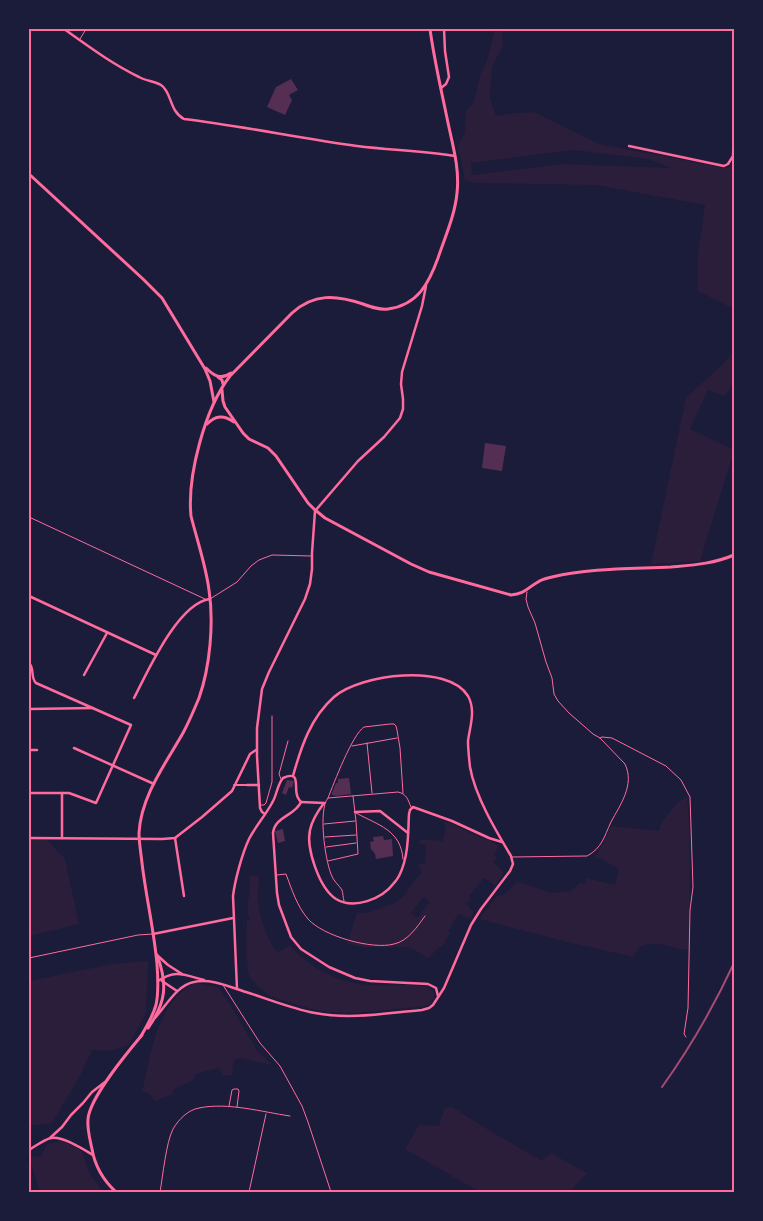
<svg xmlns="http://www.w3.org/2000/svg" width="763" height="1221" viewBox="0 0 763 1221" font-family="Overpass,sans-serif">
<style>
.green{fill:#2a1e3b;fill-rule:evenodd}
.building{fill:#542f53}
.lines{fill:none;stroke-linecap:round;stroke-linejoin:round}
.service{stroke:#ff6b9d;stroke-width:1}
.pedestrian{stroke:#ff6b9d;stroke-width:2}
.minor{stroke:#ff6b9d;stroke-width:2.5}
.tertiary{stroke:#ff6b9d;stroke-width:3}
.rail{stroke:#a44b75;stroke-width:2}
.neatline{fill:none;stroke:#ff6b9d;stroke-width:2}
</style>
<rect width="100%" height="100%" fill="#1b1b3a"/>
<g class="green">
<path d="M495,29H502L503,46L492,67L490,98L496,116L514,113L534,112L599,144L720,167L728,168L733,163L734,158V312L732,308L698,291V254L705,205L596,185L475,183L465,180L458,145L465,133L466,111L474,102L480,75L486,64ZM573,150L649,159L671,168L563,164L472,175L471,163Z"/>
<path d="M734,350V381L725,396L708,390L690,429L734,450L700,561L651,564L686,398L727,360Z"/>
<path d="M687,797C692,847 689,897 689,948L685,950C669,947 640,934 634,957L567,942L479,919L497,896C506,895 511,888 517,881L551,893L571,891L580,883L585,884L587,878L615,885L619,869L596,856L612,826L659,831L661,823L677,803Z"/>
<path d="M444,822C455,824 464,830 474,835C483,838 492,840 499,846L494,855L497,858L493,862L503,872L502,876L495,886L484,878L469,896L471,898L466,904L470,907L469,908L474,912L470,919L458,914L448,931L451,933L445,940V942L440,948L439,947L428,959L417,951L408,947H364L347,944L357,913H368L392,904L393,905L406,894V893L416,878H418L422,870L418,867L419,864H425L426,845L419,844L420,839L443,841L446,826L444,825ZM423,897L430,902L417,918L411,913Z"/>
<path d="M29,838H45L65,859L79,924L29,936Z"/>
<path d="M249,876H259C260,885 257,892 258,901C260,918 266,937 276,951L279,952L290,945C305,965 336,981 360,984C382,987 404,984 426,986C432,989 435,992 434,998L429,1005L419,1007L353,1013L327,1012L300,1006L270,996L261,989L251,979L248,973L247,958H246L247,920H250L248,914V908L247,907L250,890Z"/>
<path d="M148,961L146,1013L128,1046L107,1051L92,1050L80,1076L52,1123L29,1126V981L112,964Z"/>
<path d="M195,983L218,987L234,1011L258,1052L271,1063V1065L240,1058L234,1060L232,1075L224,1076L219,1068L196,1074L194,1076V1080L176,1088L173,1090V1094L155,1101C151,1095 149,1092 142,1092C151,1054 156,1002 195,983Z"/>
<path d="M452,1107L487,1129L542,1161L551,1153L587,1173L569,1192H480L405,1149L419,1125L439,1126L445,1108Z"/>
<path d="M61,1141L77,1147L82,1152L90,1174L103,1192H40L29,1157L41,1156L47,1144Z"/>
</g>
<g class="building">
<path d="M291,79L298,90L289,95L292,100L285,115L267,107L276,87Z"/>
<path d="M485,443L506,446L502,471L482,468Z"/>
<path d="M349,778L351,794L336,796L332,795V793L336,783H338V779Z"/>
<path d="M287,780L294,781L292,788L289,787L286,795L282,793Z"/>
<path d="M283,829L285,841L278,843L275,831Z"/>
<path d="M383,836L384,840L392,839L393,856L376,859L375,854L372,850H371L370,842L374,841L373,837Z"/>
</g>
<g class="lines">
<g class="service">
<path d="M80,39L86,29"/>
<path d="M29,517L205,599"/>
<path d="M210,599L237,582L251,566L259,560L272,555L311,556"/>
<path d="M600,738L602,737L612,738L666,766L681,780L690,797L693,887L690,910L688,1008L684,1034L686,1037"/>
<path d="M367,743L372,793"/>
<path d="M352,746L397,738"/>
<path d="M281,779L279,774L288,741"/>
<path d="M328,798C334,783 352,735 364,727L390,724H394L396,726L397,730L400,748L403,793"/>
<path d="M261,805H264L266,803L272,782V716"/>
<path d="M356,813C378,825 401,830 403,859"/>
<path d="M324,824L355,821"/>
<path d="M325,837L356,835"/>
<path d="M326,847L356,843"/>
<path d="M512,857L587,856C602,848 604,837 611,822C620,805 635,785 625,764L600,738L593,734L569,713L558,701L554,694L552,678L546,662L535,623L528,607L526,599L527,592"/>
<path d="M328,861L358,854L356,821L353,796"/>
<path d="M277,875L286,874C292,890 297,906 308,919C323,936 372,950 394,944C408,941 417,927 425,916"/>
<path d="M344,901C343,898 343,893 342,890C339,885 333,881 331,874C325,859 318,810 328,798L398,792C407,794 408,800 411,807"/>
<path d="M29,958L138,935L153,934"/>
<path d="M223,985L260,1043L280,1066L302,1106L308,1122L331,1192"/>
<path d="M229,1106L232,1090L234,1089H238L239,1091L237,1107"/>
<path d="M160,1192C163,1175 166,1143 173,1129C179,1119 188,1110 199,1108C228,1102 262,1112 290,1116"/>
<path d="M249,1192L266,1114"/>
</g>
<path class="pedestrian" d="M234,785H247"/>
<g class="minor">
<path d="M64,29C88,46 112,64 139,77C146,81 154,81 161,85C172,92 169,111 184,119C242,126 299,138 357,146C389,150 423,151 455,156"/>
<path d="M441,88L446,84L449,77L445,51L444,29"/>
<path d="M629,146L724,166L728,164L733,156L734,124"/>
<path d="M29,596L156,655"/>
<path d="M29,663C35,669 30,677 36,683L131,725L96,803L69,793H29"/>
<path d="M84,675L107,633"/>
<path d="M134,698C148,671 178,603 210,599"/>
<path d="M29,709L93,708"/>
<path d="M74,748L154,784"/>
<path d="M29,750H37"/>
<path d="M247,785H259"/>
<path d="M301,802C295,816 275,816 273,833L277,893L279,905L291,937L301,949L329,967L355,978L370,981L428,984L436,988L438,996"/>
<path d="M301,802L324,803"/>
<path d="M324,803C318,811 312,820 310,830C306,848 319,888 336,899C354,910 382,899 394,883C399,878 402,870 404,863C409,847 408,830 409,814L410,810L413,807L452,821L489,838L502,842"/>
<path d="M355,812L380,811L408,833"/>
<path d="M265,814L262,812L260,808L257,756V728L262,689L269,672L305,599L310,584L312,569V553L315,511L358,461L384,437L400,418L403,409V399L401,384L402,372L422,306L426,286"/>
<path d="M29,838L162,839L175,838L202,817L232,791L250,754L256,750"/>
<path d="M62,838V793"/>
<path d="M175,838L184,896"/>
<path d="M153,934L233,918"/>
<path d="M158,956L168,965L182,974"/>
<path d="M158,981C176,969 184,975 204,980"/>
<path d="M162,981L177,991"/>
<path d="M237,989L233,896C235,880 242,854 249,839C255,827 265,816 272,803C277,795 277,785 283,778C301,770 294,786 297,795C297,797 300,801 301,802"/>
<path d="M155,1018C166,1006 177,985 194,982C212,978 232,988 249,993C271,1000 293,1009 315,1013C351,1020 387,1013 422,1010L429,1008L433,1005L444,988L471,925L481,909L510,871L513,864L511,856C496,831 475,796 470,767C469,758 468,749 468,741C470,726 476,710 468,696C448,663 360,674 334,697C311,717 301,747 293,776"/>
<path d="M50,1138L62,1127L71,1115L83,1103L92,1092L105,1082"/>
<path d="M29,1150C34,1147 45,1139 51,1138C63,1136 83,1149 93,1155"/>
</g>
<g class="tertiary">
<path d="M29,174L143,279L162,298L205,369L210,381L214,402"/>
<path d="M206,368C214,376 221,380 231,373"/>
<path d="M218,377L222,380L223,384"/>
<path d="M222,390L223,401L225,407L243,433L249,439L268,448L276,456L308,503L314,509L325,518L411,564L429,572L511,595C525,594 527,588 538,582C542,579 548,578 552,577C590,568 632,569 671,567C693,565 713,564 734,555"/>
<path d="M207,424C216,415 224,415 234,422"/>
<path d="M148,1028C166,1003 168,984 157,955"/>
<path d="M141,1036C147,1026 153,1016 156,1005C159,992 158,978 157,964C154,930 146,897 142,863C141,853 139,843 139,833C141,796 166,763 183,733C189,722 194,710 199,698C210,667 214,623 209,590C206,566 197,540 191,516C187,476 205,408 230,376L292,313C314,293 336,295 363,304C371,307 379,310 388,309C418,305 429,283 438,258C445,237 455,215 457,193C460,168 452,143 447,118C441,89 434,59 430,29"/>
<path d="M116,1192C103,1180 95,1167 92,1149C90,1140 87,1129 88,1119C90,1097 127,1053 142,1035"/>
</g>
<path class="rail" d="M662,1087C690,1048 714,1006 734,963"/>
</g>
<rect width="763" height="1221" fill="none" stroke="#1b1b3a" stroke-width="60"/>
<rect x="30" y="30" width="703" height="1161" class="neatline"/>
</svg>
